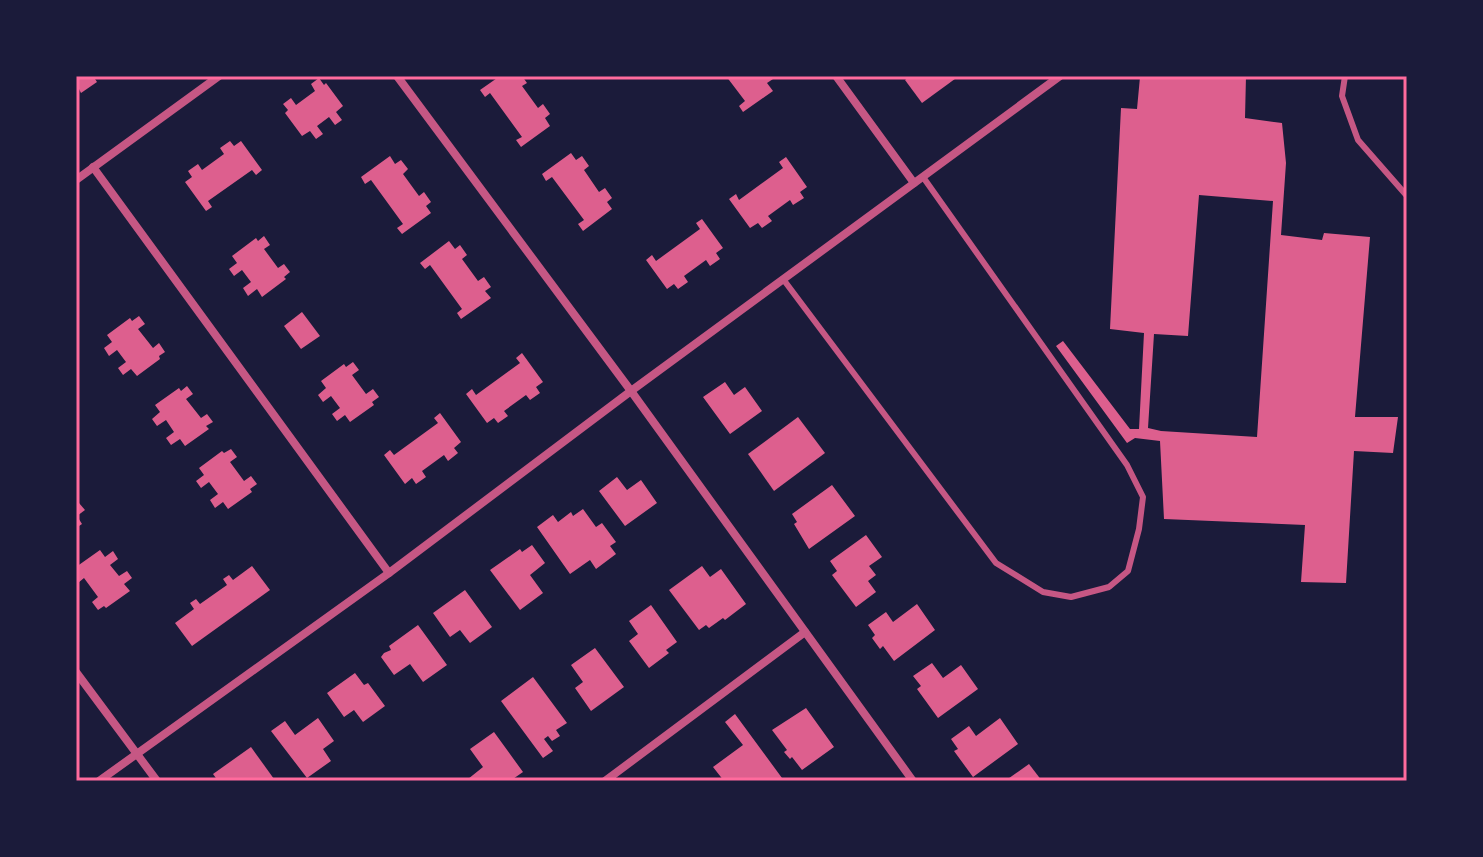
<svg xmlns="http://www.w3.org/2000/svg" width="1483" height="857" viewBox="0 0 1483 857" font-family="'Varela Round',sans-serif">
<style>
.building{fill:#dd5f8e;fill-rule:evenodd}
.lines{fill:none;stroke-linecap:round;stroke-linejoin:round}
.service{stroke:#c65784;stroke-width:6}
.minor{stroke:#c65784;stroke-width:8}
.neatline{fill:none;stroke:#ff6b9d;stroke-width:3}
</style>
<rect width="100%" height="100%" fill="#1b1b3a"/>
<g class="building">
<path d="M76,76H93L97,82L81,93L79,89L76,91Z"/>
<path d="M500,76H522L527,83L522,86L538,108L543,104L550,114L545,118L550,126L521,147L516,140L522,137L490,93L485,97L480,90Z"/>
<path d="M726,76H771L773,79L767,83L773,91L743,112L739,106L745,101Z"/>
<path d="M910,76H959L922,103L905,80Z"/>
<path d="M1159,76H1246L1245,118L1282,123L1286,163L1281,235L1322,240L1324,233L1370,237L1355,417H1398L1393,453L1354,451L1346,583L1301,582L1305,525L1164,519L1160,441L1135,438L1127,443L1056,346L1063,341L1130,429H1139L1144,333L1110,329L1121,108L1137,109L1140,77L1159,78ZM1199,195L1273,201L1257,437L1161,431L1148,428L1154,334L1188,336Z"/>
<path d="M319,78L324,85L326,83L343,106L336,112L342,120L335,125L329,117L317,126L323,134L316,139L310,131L302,136L285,113L288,110L283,104L291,98L296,105L315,91L311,84Z"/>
<path d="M230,141L234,146L241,141L262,170L256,175L252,170L208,201L212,207L206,211L185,182L192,177L188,171L198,164L202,170L224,154L220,148Z"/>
<path d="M571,153L576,160L582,156L589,166L584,170L599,192L605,188L612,198L607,202L612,209L583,231L578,224L584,220L552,177L546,181L542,174Z"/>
<path d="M390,156L395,164L401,160L408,169L403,174L419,196L424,192L431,202L426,206L431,213L402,234L397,228L403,224L371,180L365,184L361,177Z"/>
<path d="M786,157L807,187L800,192L804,198L793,205L790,200L768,216L772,221L762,228L758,223L750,228L729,199L736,194L739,200L783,168L779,162Z"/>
<path d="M702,219L723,248L716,253L720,259L710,266L706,260L684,276L688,282L678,289L674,284L667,289L646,260L652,255L656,261L700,229L696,223Z"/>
<path d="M264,236L270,245L264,249L278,268L284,264L290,272L284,277L286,279L262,297L257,289L248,296L243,288L251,282L242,270L234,276L229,269L237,263L232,256L256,238L258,241Z"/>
<path d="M449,241L455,249L460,245L467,255L462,259L478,281L484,277L491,287L485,291L491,298L461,319L457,313L462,309L430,265L425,269L420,263Z"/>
<path d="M302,312L320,336L301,349L284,326Z"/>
<path d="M139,316L145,324L138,329L153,348L159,343L165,352L159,356L160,359L137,376L131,369L123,375L118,368L126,362L117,350L109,356L104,348L112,342L107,335L130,318L132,321Z"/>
<path d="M522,353L543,382L536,387L540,393L530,400L526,395L504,411L508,416L498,423L494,418L487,423L466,394L472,389L476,395L520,363L516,358Z"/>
<path d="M353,362L359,370L352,375L366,394L373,389L379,397L372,402L374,405L350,422L345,415L337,421L332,414L340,408L331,396L323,402L318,395L326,388L321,381L344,364L346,367Z"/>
<path d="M725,382L734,395L745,387L762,411L730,434L703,397Z"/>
<path d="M187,386L193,394L186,399L201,418L207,414L213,422L206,426L209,429L185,446L180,439L171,445L166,438L174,432L166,420L157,426L152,419L160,412L155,405L179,388L181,391Z"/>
<path d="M440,413L461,442L454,448L458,453L448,461L444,455L422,471L426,477L416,484L412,478L405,484L384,455L390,450L394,455L438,423L434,418Z"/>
<path d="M798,417L825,453L774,491L748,454Z"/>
<path d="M231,449L237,457L230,462L244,481L251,476L257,484L250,489L252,492L228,509L223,502L215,508L210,500L218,494L209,482L201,488L196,481L204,475L199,468L222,451L224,453Z"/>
<path d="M617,477L627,490L641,480L657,503L625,526L599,491Z"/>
<path d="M832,485L855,516L809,549L794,524L797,522L792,514Z"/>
<path d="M79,503L85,510L77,516L82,524L76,528V505Z"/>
<path d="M583,509L596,527L602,523L616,542L610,546L616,554L596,569L590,560L570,574L537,527L553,515L558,522L571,512L573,516Z"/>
<path d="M866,535L882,557L869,566L876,575L868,581L876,592L856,607L832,575L837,571L830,561Z"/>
<path d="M532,545L545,563L530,575L543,593L520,610L490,570L520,549L522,552Z"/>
<path d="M100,550L105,557L113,551L118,559L110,565L119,576L127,571L132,578L124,584L130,591L106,608L104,606L98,610L92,602L98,597L84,578L78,583L76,567Z"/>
<path d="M252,566L270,590L192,646L175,623L194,609L190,603L196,599L200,604L227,585L223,579L229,575L233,580Z"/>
<path d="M702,566L710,577L721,569L746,604L725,620L723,618L709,628L706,625L699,630L669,590Z"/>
<path d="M465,590L492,627L470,643L460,630L450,637L433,613Z"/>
<path d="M917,604L935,630L894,661L883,646L880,649L872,638L875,635L868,625L886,612L893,622Z"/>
<path d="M651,605L677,642L666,650L669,653L649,668L629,641L638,634L629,621Z"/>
<path d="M418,625L447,665L423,682L410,664L394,675L381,657L384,653L391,650L389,646Z"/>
<path d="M595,648L624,687L591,711L575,688L583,682L571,665Z"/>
<path d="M932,663L943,678L961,665L978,689L938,718L917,689L921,686L913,676Z"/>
<path d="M355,673L364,685L368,683L385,706L363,722L354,710L344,717L327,693Z"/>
<path d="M533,677L567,723L556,730L560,736L552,741L548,736L544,739L553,751L543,758L501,701Z"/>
<path d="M806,708L834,747L802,770L792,757L790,759L784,752L787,750L772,730Z"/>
<path d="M735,714L782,778L778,781H724L713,767L743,745L725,722Z"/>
<path d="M318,718L334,741L323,749L331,761L307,778L271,731L285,721L295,735Z"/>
<path d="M1000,718L1018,744L973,777L954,751L958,749L951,739L969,726L976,736Z"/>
<path d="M494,732L523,772L510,781H470L468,779L483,767L470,749Z"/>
<path d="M251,747L274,779L271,781H218L213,774Z"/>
<path d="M1029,764L1042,781H1005Z"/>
</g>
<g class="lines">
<g class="service">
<path d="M1345,76L1342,96L1358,140L1407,196"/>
<path d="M783,279L996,563L1043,592L1071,597L1109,587L1128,571L1139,529L1143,497L1127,465L923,177"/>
</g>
<g class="minor">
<path d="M397,76L631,391L913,781"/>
<path d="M836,76L914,183"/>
<path d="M93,167L389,573"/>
<path d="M76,180L219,76"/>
<path d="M76,672L157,781"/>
<path d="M99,781L389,573L631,391L1060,76"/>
<path d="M605,781L805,632"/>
</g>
</g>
<rect width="1483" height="857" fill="none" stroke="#1b1b3a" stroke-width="156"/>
<rect x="78" y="78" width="1327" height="701" class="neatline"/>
</svg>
